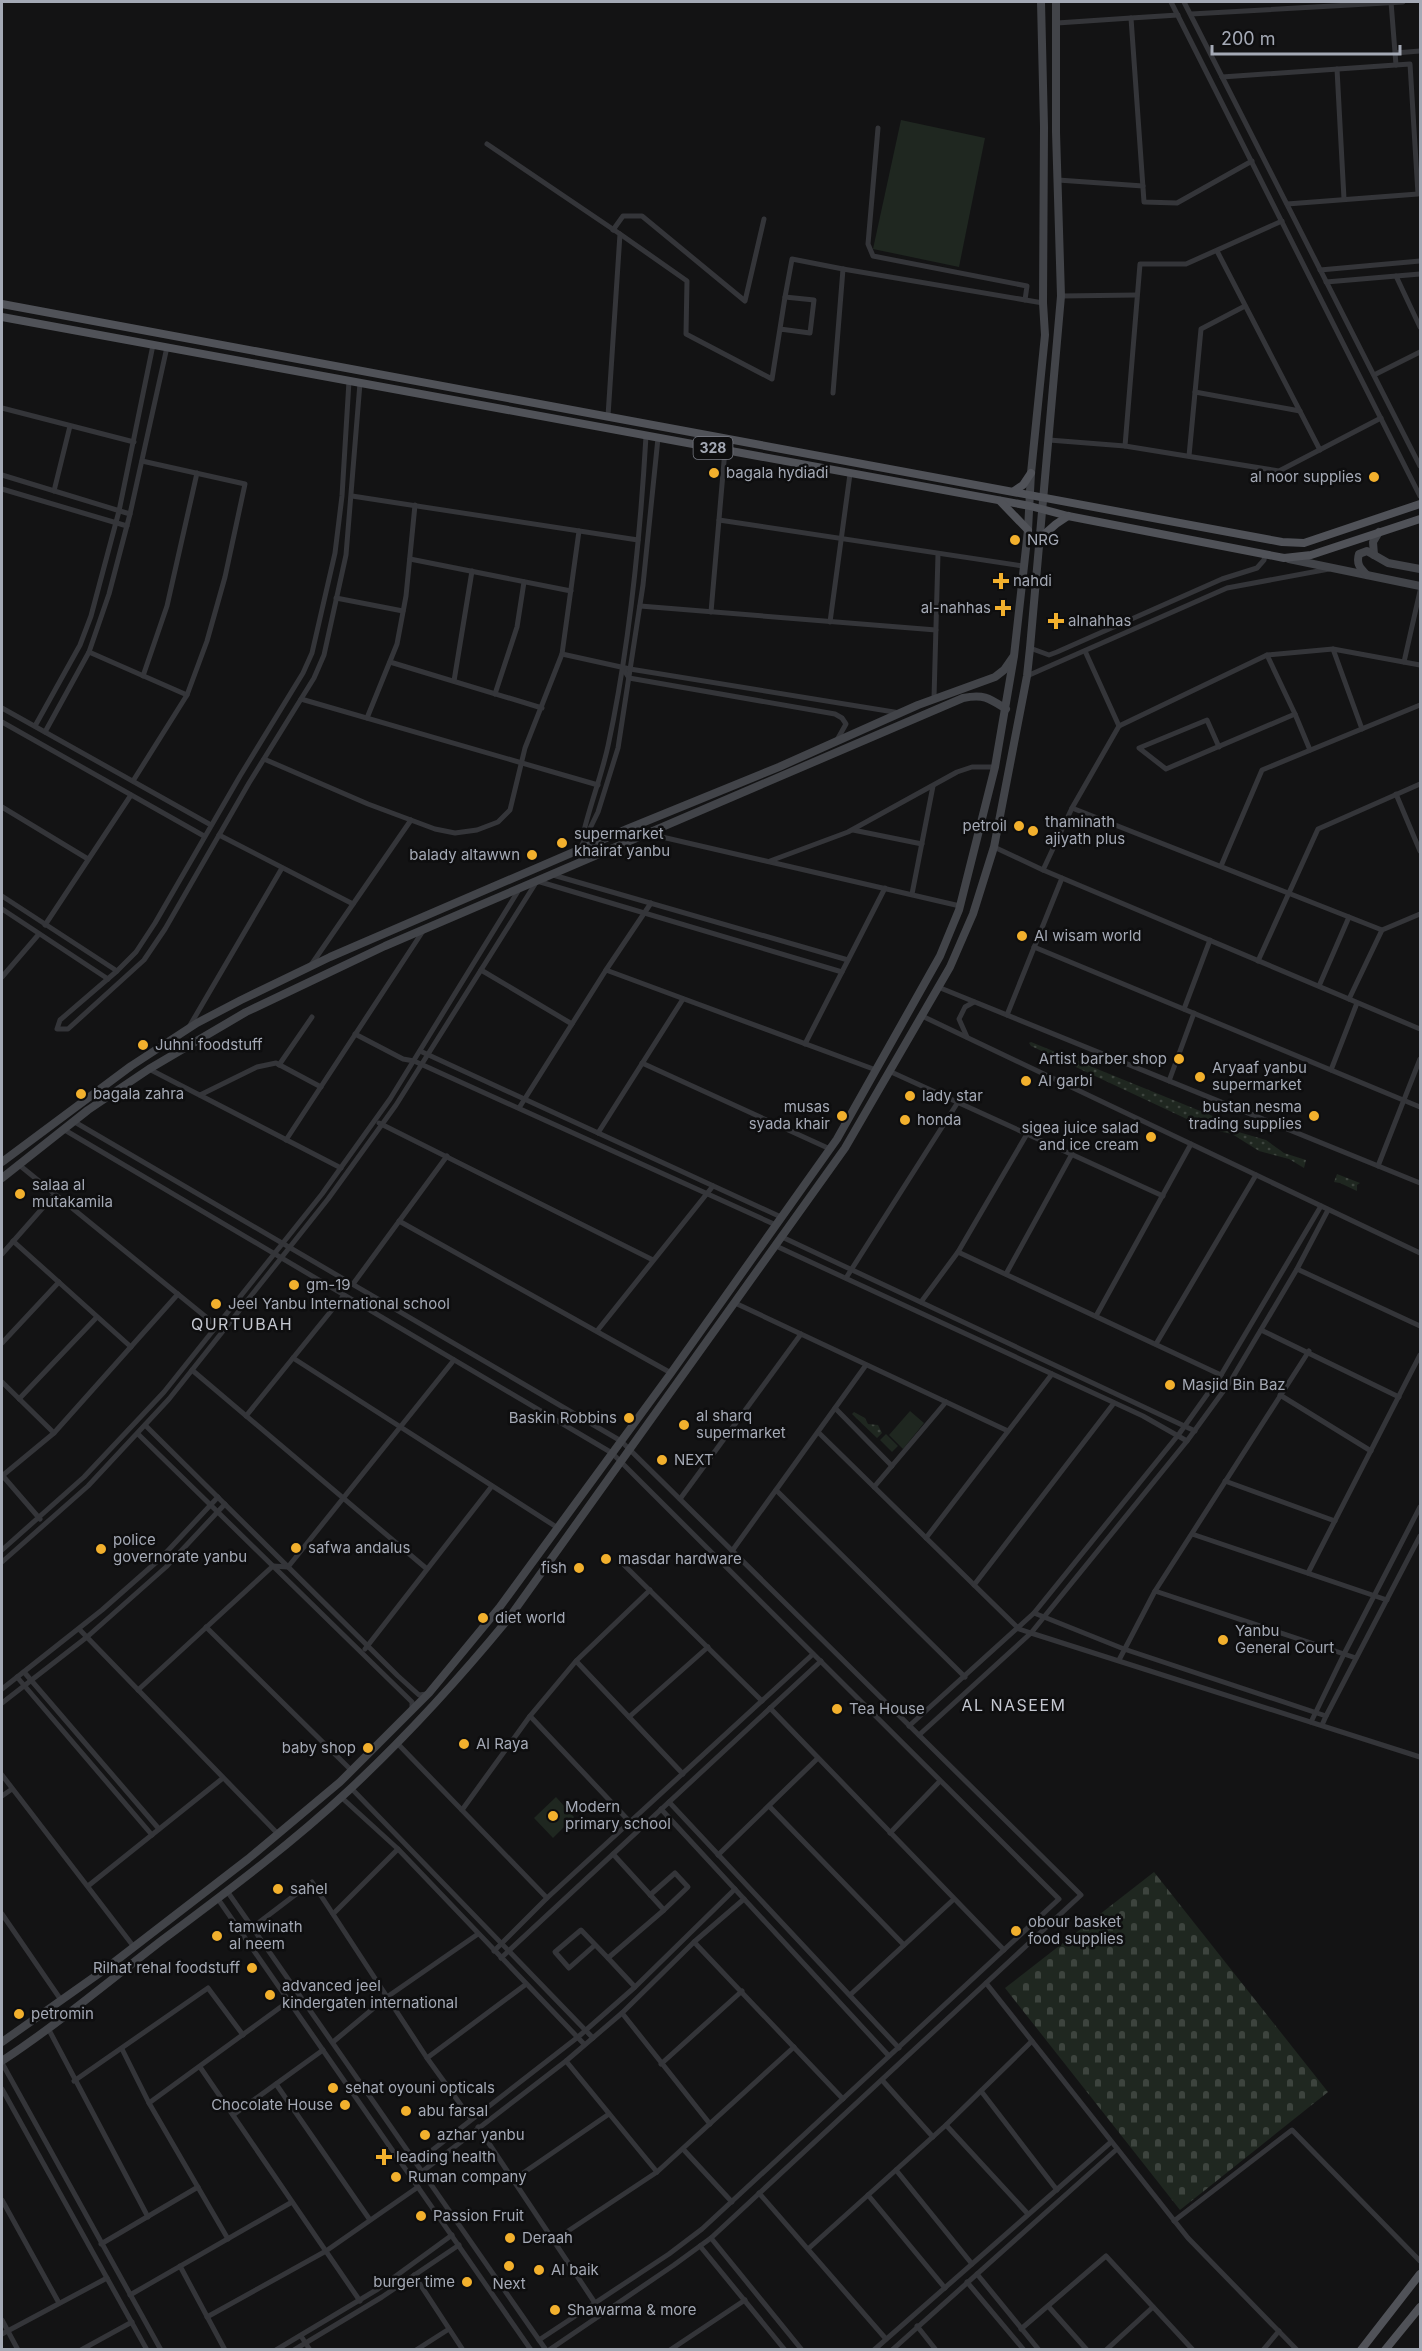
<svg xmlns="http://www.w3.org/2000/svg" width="1422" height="2351" viewBox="0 0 1422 2351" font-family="Inter,sans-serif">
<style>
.green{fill:url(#green-dots)}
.cemetery{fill:url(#cemetery-stones)}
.pitch{fill:#1f2720}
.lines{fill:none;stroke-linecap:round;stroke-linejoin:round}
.street{stroke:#343539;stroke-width:5}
.secondary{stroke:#424449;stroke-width:8}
.primary{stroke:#505258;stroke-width:8}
.poi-dot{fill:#f2b02d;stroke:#0e0e0f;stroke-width:2}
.labels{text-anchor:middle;stroke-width:5;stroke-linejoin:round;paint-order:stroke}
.shield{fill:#0e0e0f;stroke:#777a83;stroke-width:1.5}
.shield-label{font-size:14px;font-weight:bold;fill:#a4a9b5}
.poi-label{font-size:15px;fill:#a4a9b5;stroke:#0e0e0f;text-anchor:start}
.neighbourhood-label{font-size:16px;letter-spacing:1.5px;fill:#c5c8d1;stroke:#0e0e0f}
</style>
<defs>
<pattern id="green-dots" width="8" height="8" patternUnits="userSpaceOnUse" patternTransform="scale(1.5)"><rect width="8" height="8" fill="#1f2720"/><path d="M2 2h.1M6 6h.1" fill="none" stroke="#3d443e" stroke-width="1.8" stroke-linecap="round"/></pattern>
<pattern id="cemetery-stones" width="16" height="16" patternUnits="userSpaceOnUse" patternTransform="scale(1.5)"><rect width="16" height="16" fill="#1f2720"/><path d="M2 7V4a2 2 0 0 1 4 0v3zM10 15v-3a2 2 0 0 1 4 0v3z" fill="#3d443e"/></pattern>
</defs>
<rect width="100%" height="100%" fill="#131314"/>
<g class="green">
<path d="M1031,1042L1215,1117L1235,1131L1266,1140L1284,1153L1306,1160L1304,1168L1289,1159L1259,1151L1232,1134L1208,1129L1031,1046L1029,1043Z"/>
<path d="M1337,1174L1360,1183L1357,1185V1191L1340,1183L1334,1182Z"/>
<path d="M854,1412L865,1418L868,1424L878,1425L882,1433L877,1438L852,1414Z"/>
</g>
<path class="cemetery" d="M1154,1872L1328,2092L1180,2210L1005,1988Z"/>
<g class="pitch">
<path d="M901,120L985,138L959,267L873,249Z"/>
<path d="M910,1411L924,1423L903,1449L889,1435Z"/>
<path d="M886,1434L898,1446L892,1452L880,1440Z"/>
<path d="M556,1797L574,1817L553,1838L534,1818Z"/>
</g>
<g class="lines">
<g class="street">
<path d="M1171,2L1420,496"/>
<path d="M1184,2L1420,466"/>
<path d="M1391,2L1396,65"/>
<path d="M1191,14L1403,2"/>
<path d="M1131,18L1178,15"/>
<path d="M1057,23L1131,18L1144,202L1177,203L1252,161"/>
<path d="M1395,53L1420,51"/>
<path d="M1337,69L1344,199"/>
<path d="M1222,77L1410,64L1418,194L1287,204"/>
<path d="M878,128L868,244L873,256L1027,286L1025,300"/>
<path d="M487,144L620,234L608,416"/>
<path d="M1058,180L1143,186"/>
<path d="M1282,221L1186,264H1140L1125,446L1279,471L1381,418"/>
<path d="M613,230L623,216H642L745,301L764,219"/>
<path d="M620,234L687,281L686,334L772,379L785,297L814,300L810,333L780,329"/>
<path d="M1217,251L1320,450"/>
<path d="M1320,270L1420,261"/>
<path d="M1396,276L1420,327"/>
<path d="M1326,282L1420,274"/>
<path d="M1061,296L1137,295"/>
<path d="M785,297L792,259L843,269"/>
<path d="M1374,375L1420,352"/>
<path d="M349,381L342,496L335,553L312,653L303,673L240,776L155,923L136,952L117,971L60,1020L57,1029H68L144,960L165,929L249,783L314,678L324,655L346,555L360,383"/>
<path d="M1195,392L1300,411"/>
<path d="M833,393L843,269L1043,303"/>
<path d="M2,408L134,442"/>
<path d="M1049,440L1125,446"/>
<path d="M1189,456L1201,329L1245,306"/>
<path d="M2,475L130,514"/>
<path d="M2,489L127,526"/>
<path d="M54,491L70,426"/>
<path d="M352,496L638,540"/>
<path d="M719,520L1023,566"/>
<path d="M410,559L571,591"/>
<path d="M336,598L403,611"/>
<path d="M640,606L936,630"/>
<path d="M711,612L725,450"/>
<path d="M830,622L850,474"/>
<path d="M1030,648L1049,655L1057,652L1222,579L1257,568L1264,560L1265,554"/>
<path d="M1333,649L1362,729"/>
<path d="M1085,651L1119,726"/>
<path d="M89,652L187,695"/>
<path d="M562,654L630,669L900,713"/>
<path d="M390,662L542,708"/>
<path d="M1404,662L1420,591"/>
<path d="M622,667L629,678L835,714L842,718L846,724L837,740"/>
<path d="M143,676L167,606L197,473"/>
<path d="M1027,676L1227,588L1329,569"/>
<path d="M454,681L472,571"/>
<path d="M495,694L517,627L524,582"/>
<path d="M934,698L938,554"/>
<path d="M301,699L598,785"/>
<path d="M2,708L211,825"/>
<path d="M1295,714L1310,750"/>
<path d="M367,718L397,644L406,596L415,505"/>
<path d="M2,722L204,836"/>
<path d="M35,726L80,645L91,616L119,511L153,345"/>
<path d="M45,732L89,652L109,594L130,514L167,347"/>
<path d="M1219,747L1207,720L1139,748L1166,769L1295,714L1267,655"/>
<path d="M264,759L368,804L435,829L455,833L477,830L498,822L510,810L525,748L562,654L579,531"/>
<path d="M133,781L187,695L207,641L225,577L245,484L142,461"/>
<path d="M1396,794L1420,851"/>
<path d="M2,807L88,859"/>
<path d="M1072,808L1382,930L1420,914"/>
<path d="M853,830L922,844"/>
<path d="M649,834L960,906"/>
<path d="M219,835L353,904"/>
<path d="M582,839C589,807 601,778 608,746C630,644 640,540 646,436"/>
<path d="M994,847L1043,870L1420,1029"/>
<path d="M580,849L598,812L618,748L643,585L658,438"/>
<path d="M770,861L848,832L957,772L972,767H995"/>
<path d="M1221,866L1262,770L1420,705"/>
<path d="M1043,870L1072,808L1119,726L1267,655L1333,649L1420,665"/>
<path d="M553,875L848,960"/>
<path d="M912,894L933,786"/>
<path d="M2,896L117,971"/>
<path d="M2,909L108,979"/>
<path d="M45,925L131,795"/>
<path d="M1034,947L1420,1107"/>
<path d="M1258,961L1318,829L1420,784"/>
<path d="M311,965L411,820"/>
<path d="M481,970L572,1024"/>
<path d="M606,970L651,903"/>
<path d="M2,977L39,934"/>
<path d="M1319,986L1349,917"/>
<path d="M938,987L1420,1183"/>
<path d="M1349,999L1382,930"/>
<path d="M1184,1009L1210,940"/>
<path d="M1007,1015L1062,878"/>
<path d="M922,1016L1420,1253"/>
<path d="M189,1027L282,868"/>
<path d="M355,1034L403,1059L414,1061L776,1225"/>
<path d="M967,1037L959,1019L965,1007L974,1002"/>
<path d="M805,1044L885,888"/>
<path d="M420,1051L781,1217"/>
<path d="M642,1063L830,1149"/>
<path d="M279,1065L312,1017"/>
<path d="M149,1069L341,1168"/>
<path d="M1331,1070L1357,1003"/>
<path d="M889,1071L1163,1196"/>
<path d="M1169,1081L1194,1013"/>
<path d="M200,1095L257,1067L276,1063L321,1087"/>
<path d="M519,1108L606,970L876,1070"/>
<path d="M73,1121L621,1441L1081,1895L711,2238L674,2265L549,2350"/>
<path d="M379,1123L653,1260"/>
<path d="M63,1129L612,1453L1059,1899L702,2229L669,2254L539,2340"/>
<path d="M598,1133L683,999"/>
<path d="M286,1140L423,931"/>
<path d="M18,1164L217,1326"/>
<path d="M1378,1166L1420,1059"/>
<path d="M399,1221L671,1373"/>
<path d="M782,1237L1195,1431"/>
<path d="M13,1241L131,1347"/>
<path d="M776,1246L1143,1416L1187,1441"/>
<path d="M958,1252L1221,1375"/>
<path d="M2,1254L55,1194"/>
<path d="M1297,1269L1420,1326"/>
<path d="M1006,1274L1072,1154"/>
<path d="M846,1278L958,1102"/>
<path d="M353,1284L447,1156"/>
<path d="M921,1302L958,1252L1027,1134"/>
<path d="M735,1303L1008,1431"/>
<path d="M1096,1316L1191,1144"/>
<path d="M1261,1330L1399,1397"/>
<path d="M597,1331L713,1186"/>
<path d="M2,1343L59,1282"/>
<path d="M1156,1344L1256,1175"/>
<path d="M293,1358L558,1528"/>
<path d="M192,1370L427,1569"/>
<path d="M2,1382L54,1433"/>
<path d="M1280,1395L1371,1451"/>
<path d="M19,1399L97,1317"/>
<path d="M835,1408L892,1466"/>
<path d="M246,1416L344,1295"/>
<path d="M145,1425L398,1676L419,1695L427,1694"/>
<path d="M818,1432L1019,1629L1031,1633L1187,1441L1230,1382L1297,1269L1328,1210"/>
<path d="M138,1434L412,1702V1709"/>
<path d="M2,1475L40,1519"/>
<path d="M2,1476L54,1433L178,1294"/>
<path d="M1225,1481L1335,1521"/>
<path d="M874,1487L946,1402"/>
<path d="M776,1490L965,1677"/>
<path d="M680,1499L801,1334"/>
<path d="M1192,1534L1387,1600"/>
<path d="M926,1538L1052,1374"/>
<path d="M2,1550L84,1477L164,1392L322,1194L390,1099L520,888"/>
<path d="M732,1551L866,1365"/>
<path d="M2,1562L88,1486L169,1399L328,1199L396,1105L537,881L842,972"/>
<path d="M622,1563L762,1701"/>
<path d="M1308,1573L1420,1355"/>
<path d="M974,1585L1114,1403"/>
<path d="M1155,1591L1356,1658"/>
<path d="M1034,1613L1124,1649L1326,1716L1322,1725"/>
<path d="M206,1627L352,1771"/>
<path d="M79,1629L278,1834"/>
<path d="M365,1649L492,1486"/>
<path d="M1119,1660L1155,1591L1309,1351"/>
<path d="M576,1661L683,1774"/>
<path d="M24,1672L159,1829"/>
<path d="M17,1677L152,1835"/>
<path d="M2,1689L102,1610L161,1558L218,1497"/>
<path d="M138,1690L273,1566L288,1567L454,1360"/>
<path d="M2,1703L87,1637L166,1567L225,1504"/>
<path d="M770,1708L1004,1950"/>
<path d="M530,1716L630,1822"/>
<path d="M1326,1716L1420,1536"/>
<path d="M629,1717L708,1647"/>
<path d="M1311,1722L1344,1654L1420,1507"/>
<path d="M909,1726L1034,1613L1179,1434L1221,1375L1321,1206"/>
<path d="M919,1735L1031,1633L1420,1757"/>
<path d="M397,1743L547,1898"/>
<path d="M2,1775L134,1947"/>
<path d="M351,1788L593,2038"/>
<path d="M2,1796L12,1789"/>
<path d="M341,1797L398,1849L584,2044"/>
<path d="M669,1802L899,2048"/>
<path d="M769,1806L904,1945"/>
<path d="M661,1809L889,2056"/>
<path d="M462,1810L530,1716L576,1661L650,1590"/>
<path d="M890,1833L940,1781"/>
<path d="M718,1855L818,1758"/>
<path d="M88,1886L223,1778"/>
<path d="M227,1891L546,2350"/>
<path d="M650,1895L675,1873L688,1887L664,1910"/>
<path d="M218,1899L531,2350"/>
<path d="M2,1914L61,2000"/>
<path d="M333,1914L398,1849"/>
<path d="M253,1927L312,1882L427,2058L471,2119"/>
<path d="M694,1942L843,2099"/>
<path d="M595,1945L569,1968L555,1952L581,1930L608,1958L664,1910L613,1854"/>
<path d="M494,1951L547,1898L813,1654"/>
<path d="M501,1958L821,1661"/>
<path d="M608,1958L635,1987"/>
<path d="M986,1983L1188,2238L1297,2350"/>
<path d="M850,1995L954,1899"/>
<path d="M622,2013L710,2124"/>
<path d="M49,2030L148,2217"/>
<path d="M333,2042L387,1997L478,1934"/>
<path d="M122,2049L149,2103L228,2239"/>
<path d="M427,2058L525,1985"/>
<path d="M566,2061L657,2172"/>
<path d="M2,2063L161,2350"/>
<path d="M661,2064L742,1991"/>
<path d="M200,2067L360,2301"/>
<path d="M882,2080L933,2137"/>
<path d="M74,2081L208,1988L243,2035"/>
<path d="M276,2084L370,2220"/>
<path d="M2,2089L147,2350"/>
<path d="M981,2091L1057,2190"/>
<path d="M149,2103L289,2001"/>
<path d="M233,2115L323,2050"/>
<path d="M946,2125L1028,2214"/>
<path d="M478,2127L595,2303"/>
<path d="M683,2149L732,2202"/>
<path d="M417,2162L578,2037L635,1987L735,1889"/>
<path d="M896,2170L972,2264"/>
<path d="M423,2171L566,2061L622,2013L694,1942L744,1899"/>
<path d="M513,2180L609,2114"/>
<path d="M759,2193L886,2339"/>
<path d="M868,2195L945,2288"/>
<path d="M2,2200L59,2303"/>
<path d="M1174,2221L1292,2130L1420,2261"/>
<path d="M711,2238L802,2350"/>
<path d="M553,2241L657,2172L794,2047"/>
<path d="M101,2244L198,2187"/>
<path d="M700,2246L785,2350"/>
<path d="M808,2249L946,2125L1032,2041"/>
<path d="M180,2266L225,2350"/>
<path d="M977,2274L1039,2350"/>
<path d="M414,2275L463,2350"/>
<path d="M967,2282L1024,2350"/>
<path d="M130,2295L292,2202"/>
<path d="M1048,2306L1087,2350"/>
<path d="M207,2317L326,2251L418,2187"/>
<path d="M2,2320L18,2350"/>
<path d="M917,2326L936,2350"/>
<path d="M1021,2329L1106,2256L1193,2350"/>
<path d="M2,2334L107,2278"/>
<path d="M301,2336L310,2350"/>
<path d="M81,2350L132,2322"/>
<path d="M276,2350L378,2289L452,2235"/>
<path d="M294,2350L382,2297L459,2245"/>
<path d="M416,2350L449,2329"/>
<path d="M670,2350L745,2300"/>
<path d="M874,2350L1111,2142"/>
<path d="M892,2350L1117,2149"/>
<path d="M1106,2350L1153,2307"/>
<path d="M1263,2350L1279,2331"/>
</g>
<g class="secondary">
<path d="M1374,555L1373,542L1379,532"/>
<path d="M1289,559L1420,586"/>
<path d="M1367,575C1360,568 1356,564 1359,554L1367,551L1388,563L1420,569"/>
<path d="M2,1162L131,1066L197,1023L241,1000L330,957L627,829L779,767L918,705L995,677L1004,670L1013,657"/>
<path d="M2,1178L88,1110L149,1069L246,1012L385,946L963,698C984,694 989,698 1006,709"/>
<path d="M2,2042L104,1970L248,1859L340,1782L429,1693L499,1608L671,1373L837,1139L940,956L959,910L995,767L1014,656L1028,530L1031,473L1045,335L1043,303L1044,127L1041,2"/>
<path d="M2,2061C58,2024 108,1982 161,1941C225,1893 290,1845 348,1791C406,1737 459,1679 509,1618L845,1148L950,967L973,914L994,847L1027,676L1030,648L1061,296L1056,132V2"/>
</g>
<g class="primary">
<path d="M2,304L1282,542L1304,543L1420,504"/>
<path d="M2,317L1030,506L1068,516L1284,558L1311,555L1420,519"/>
<path d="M1014,491L1023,485L1031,473"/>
<path d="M1000,501L1028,530"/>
<path d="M1039,539L1056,524L1068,516"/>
<path d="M1361,2350L1420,2274"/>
<path d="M1385,2350L1420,2307"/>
</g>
</g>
<g class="poi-dot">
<circle cx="714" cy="473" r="6"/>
<circle cx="1374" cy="477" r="6"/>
<circle cx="1015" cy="540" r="6"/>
<path d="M998 572h6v6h6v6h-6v6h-6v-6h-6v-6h6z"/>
<path d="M1000 599h6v6h6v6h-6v6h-6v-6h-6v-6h6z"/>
<path d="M1053 612h6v6h6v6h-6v6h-6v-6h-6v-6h6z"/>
<circle cx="1019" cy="826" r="6"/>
<circle cx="1033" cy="831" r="6"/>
<circle cx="562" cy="843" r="6"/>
<circle cx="532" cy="855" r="6"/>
<circle cx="1022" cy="936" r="6"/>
<circle cx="143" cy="1045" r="6"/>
<circle cx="1179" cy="1059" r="6"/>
<circle cx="1200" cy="1077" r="6"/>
<circle cx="1026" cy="1081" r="6"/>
<circle cx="81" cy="1094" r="6"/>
<circle cx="910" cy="1096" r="6"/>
<circle cx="842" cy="1116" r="6"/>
<circle cx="1314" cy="1116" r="6"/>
<circle cx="905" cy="1120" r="6"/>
<circle cx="1151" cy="1137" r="6"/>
<circle cx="20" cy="1194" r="6"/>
<circle cx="294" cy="1285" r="6"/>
<circle cx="216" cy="1304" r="6"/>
<circle cx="1170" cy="1385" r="6"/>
<circle cx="629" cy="1418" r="6"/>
<circle cx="684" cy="1425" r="6"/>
<circle cx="662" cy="1460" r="6"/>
<circle cx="296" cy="1548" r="6"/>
<circle cx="101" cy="1549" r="6"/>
<circle cx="606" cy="1559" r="6"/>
<circle cx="579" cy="1568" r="6"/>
<circle cx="483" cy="1618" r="6"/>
<circle cx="1223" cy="1640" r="6"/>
<circle cx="837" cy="1709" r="6"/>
<circle cx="464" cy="1744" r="6"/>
<circle cx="368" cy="1748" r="6"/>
<circle cx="553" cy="1816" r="6"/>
<circle cx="278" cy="1889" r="6"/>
<circle cx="1016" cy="1931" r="6"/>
<circle cx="217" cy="1936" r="6"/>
<circle cx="252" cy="1968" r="6"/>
<circle cx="270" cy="1995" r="6"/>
<circle cx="19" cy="2014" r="6"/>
<circle cx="333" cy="2088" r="6"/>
<circle cx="345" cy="2105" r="6"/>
<circle cx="406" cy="2111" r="6"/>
<circle cx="425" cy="2135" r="6"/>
<path d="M381 2148h6v6h6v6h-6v6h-6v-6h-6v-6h6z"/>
<circle cx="396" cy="2177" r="6"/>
<circle cx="421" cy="2216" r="6"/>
<circle cx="510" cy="2238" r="6"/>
<circle cx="509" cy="2266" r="6"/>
<circle cx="539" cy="2270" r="6"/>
<circle cx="467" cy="2282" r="6"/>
<circle cx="555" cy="2310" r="6"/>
</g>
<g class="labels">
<rect class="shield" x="693.5" y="437" width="39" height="22" rx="4.5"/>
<g class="shield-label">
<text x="713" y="453">328</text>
</g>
<g class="poi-label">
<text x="726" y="478">bagala hydiadi</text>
<text x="1362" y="482" text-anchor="end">al noor supplies</text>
<text x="1027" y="545">NRG</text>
<text x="1013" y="586">nahdi</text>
<text x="991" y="613" text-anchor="end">al-nahhas</text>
<text x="1068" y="626">alnahhas</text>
<text x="1045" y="827">thaminath<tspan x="1045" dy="17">ajiyath plus</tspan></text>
<text x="1007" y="831" text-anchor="end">petroil</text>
<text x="574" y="839">supermarket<tspan x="574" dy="17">khairat yanbu</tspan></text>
<text x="520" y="860" text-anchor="end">balady altawwn</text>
<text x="1034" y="941">Al wisam world</text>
<text x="155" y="1050">Juhni foodstuff</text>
<text x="1167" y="1064" text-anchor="end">Artist barber shop</text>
<text x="1212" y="1073">Aryaaf yanbu<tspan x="1212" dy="17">supermarket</tspan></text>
<text x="1038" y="1086">Al garbi</text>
<text x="93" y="1099">bagala zahra</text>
<text x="922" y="1101">lady star</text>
<text x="830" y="1112" text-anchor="end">musas<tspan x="830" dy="17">syada khair</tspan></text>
<text x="1302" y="1112" text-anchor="end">bustan nesma<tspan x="1302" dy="17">trading supplies</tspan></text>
<text x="917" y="1125">honda</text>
<text x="1139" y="1133" text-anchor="end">sigea juice salad<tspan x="1139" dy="17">and ice cream</tspan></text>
<text x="32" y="1190">salaa al<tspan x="32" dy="17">mutakamila</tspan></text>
<text x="306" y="1290">gm-19</text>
<text x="228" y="1309">Jeel Yanbu International school</text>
<text x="1182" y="1390">Masjid Bin Baz</text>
<text x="696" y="1421">al sharq<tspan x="696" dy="17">supermarket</tspan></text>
<text x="617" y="1423" text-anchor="end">Baskin Robbins</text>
<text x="674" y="1465">NEXT</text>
<text x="113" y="1545">police<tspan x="113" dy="17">governorate yanbu</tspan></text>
<text x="308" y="1553">safwa andalus</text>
<text x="618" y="1564">masdar hardware</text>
<text x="567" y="1573" text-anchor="end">fish</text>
<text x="495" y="1623">diet world</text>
<text x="1235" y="1636">Yanbu<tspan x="1235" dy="17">General Court</tspan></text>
<text x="849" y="1714">Tea House</text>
<text x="476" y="1749">Al Raya</text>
<text x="356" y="1753" text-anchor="end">baby shop</text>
<text x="565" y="1812">Modern<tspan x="565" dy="17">primary school</tspan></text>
<text x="290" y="1894">sahel</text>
<text x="1028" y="1927">obour basket<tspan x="1028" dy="17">food supplies</tspan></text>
<text x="229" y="1932">tamwinath<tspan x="229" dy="17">al neem</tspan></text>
<text x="240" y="1973" text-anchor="end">Rilhat rehal foodstuff</text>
<text x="282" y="1991">advanced jeel<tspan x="282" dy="17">kindergaten international</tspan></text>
<text x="31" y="2019">petromin</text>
<text x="345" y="2093">sehat oyouni opticals</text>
<text x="333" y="2110" text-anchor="end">Chocolate House</text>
<text x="418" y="2116">abu farsal</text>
<text x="437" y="2140">azhar yanbu</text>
<text x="396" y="2162">leading health</text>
<text x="408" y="2182">Ruman company</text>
<text x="433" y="2221">Passion Fruit</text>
<text x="522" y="2243">Deraah</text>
<text x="551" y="2275">Al baik</text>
<text x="455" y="2287" text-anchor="end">burger time</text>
<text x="509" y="2289" text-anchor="middle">Next</text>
<text x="567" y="2315">Shawarma &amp; more</text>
</g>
<g class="neighbourhood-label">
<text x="242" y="1330">QURTUBAH</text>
<text x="1014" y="1711">AL NASEEM</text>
</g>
</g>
<rect width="1422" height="2351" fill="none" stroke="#a4a9b5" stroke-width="6"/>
<path d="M1212 45v9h188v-9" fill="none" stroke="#a4a9b5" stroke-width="3"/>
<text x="1221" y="45" font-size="18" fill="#a4a9b5" stroke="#0e0e0f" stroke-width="4.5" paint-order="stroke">200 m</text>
</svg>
